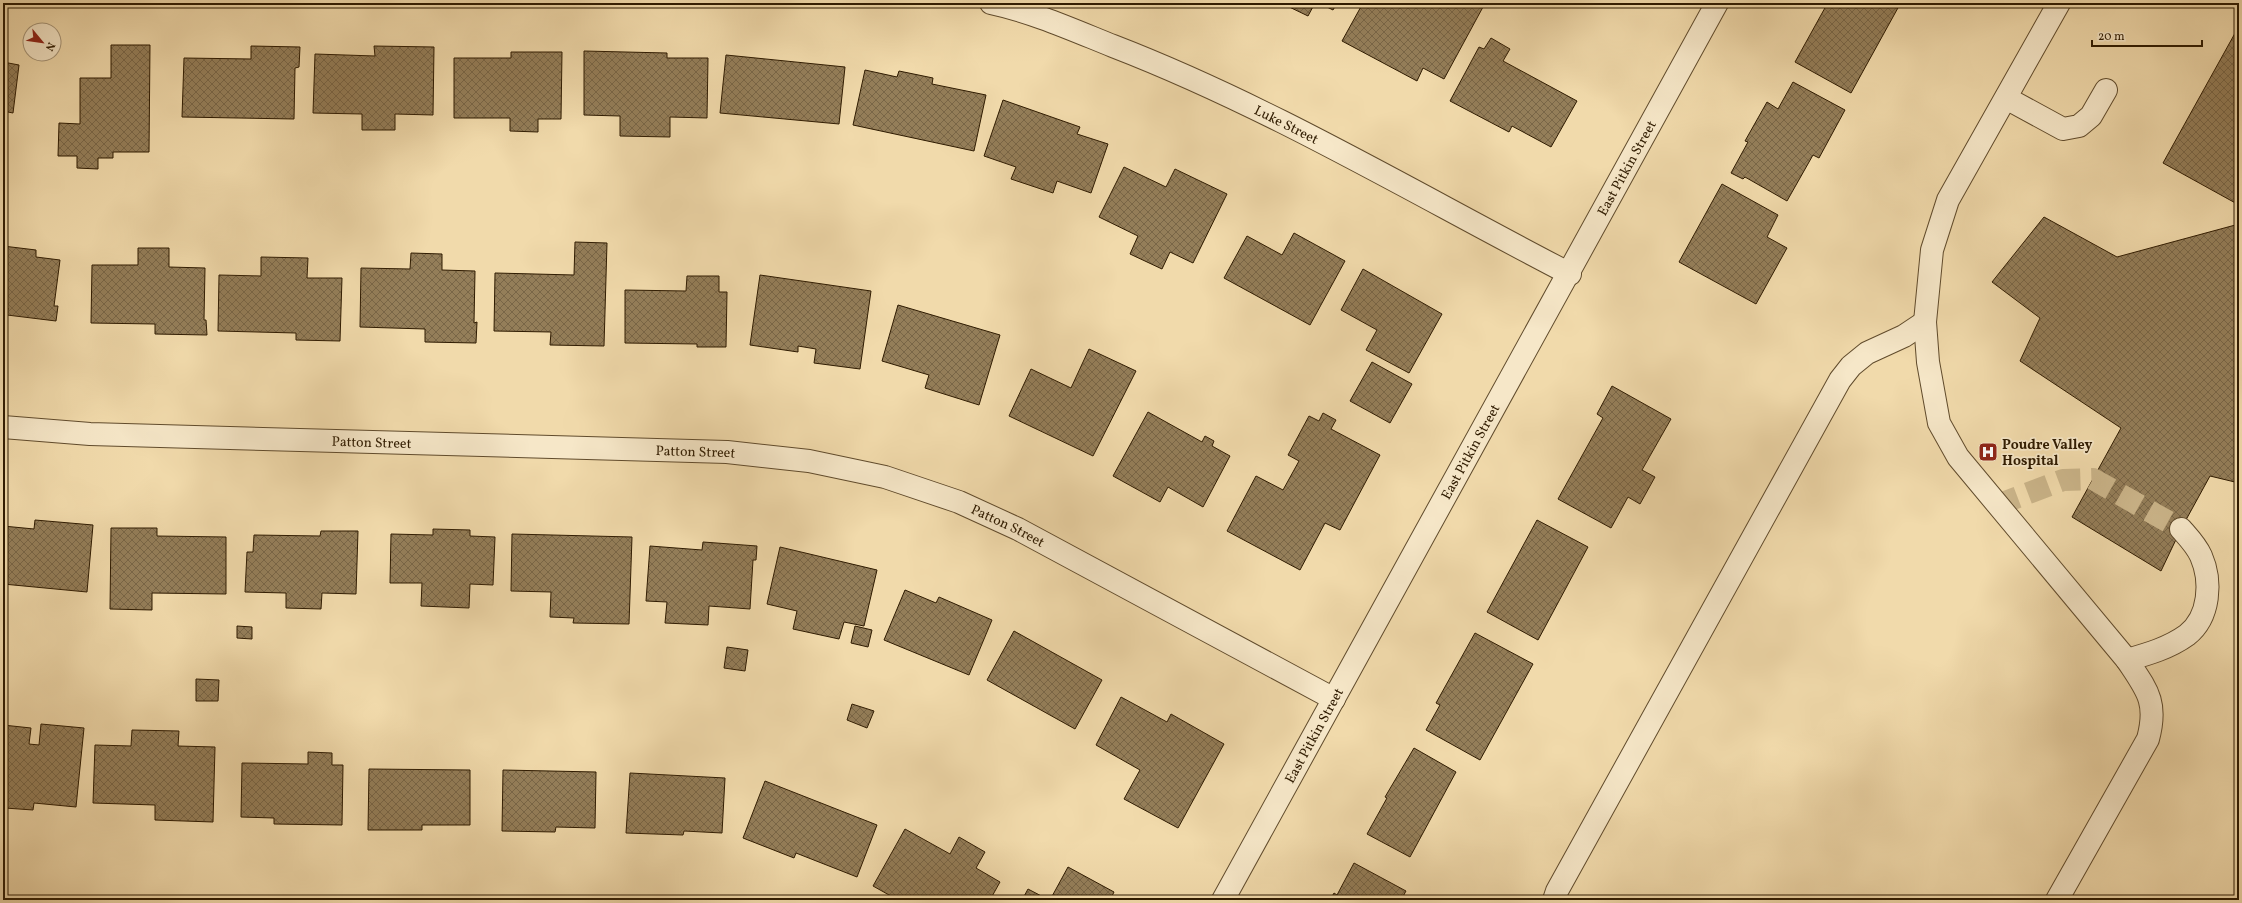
<svg xmlns="http://www.w3.org/2000/svg" width="2242" height="903" viewBox="0 0 2242 903" font-family="Vollkorn,serif">
<style>
.building{fill:url(#building-cross-hatch);stroke:#2f1b01}
.lines{fill:none;stroke-linecap:round;stroke-linejoin:round}
.minor-tunnel{stroke:#cab489;stroke-width:22;stroke-dasharray:22 11;stroke-linecap:butt}
.minor-casing{stroke:#604b2c;stroke-width:24}
.minor{stroke:#f6e7c8;stroke-width:22}
.labels{text-anchor:middle;stroke-width:3.5;stroke-linejoin:round;paint-order:stroke}
.street-label{font-size:14px;fill:#2f1b01;stroke:#f6e7c8}
.poi-label{font-size:14px;font-weight:bold;fill:#2f1b01;stroke:#f6e7c8;text-anchor:start}
</style>
<defs>
<pattern id="building-cross-hatch" width="8" height="8" patternUnits="userSpaceOnUse"><rect width="8" height="8" fill="#947e59"/><path d="M0 0l8 8M0 8l8-8" fill="none" stroke="#796647"/></pattern>
</defs>
<rect width="100%" height="100%" fill="#f1daab"/>
<filter id="stains"><feTurbulence type="fractalNoise" baseFrequency=".005" numOctaves="4"/><feColorMatrix values="0 0 0 0 .2 0 0 0 0 .09 0 0 0 0 .02 0 0 0 .5 -.17"/></filter>
<radialGradient id="worn" r=".72"><stop offset=".6" stop-color="#630" stop-opacity="0"/><stop offset="1" stop-color="#630" stop-opacity=".3"/></radialGradient>
<g class="building">
<path d="M1281,3H1315L1308,16Z"/>
<path d="M1319,3H1337L1333,10Z"/>
<path d="M1363,3H1477L1483,7L1444,79L1423,68L1417,81L1342,41Z"/>
<path d="M1826,3H1895L1899,6L1851,93L1795,62L1826,6Z"/>
<path d="M2239,26V205L2163,163Z"/>
<path d="M1491,38L1510,49L1503,61L1577,101L1551,147L1512,126L1509,132L1450,101L1479,47L1484,49Z"/>
<path d="M111,45H150L149,152H113V158H98V169L77,168V156H58L59,123L80,124V78H111Z"/>
<path d="M251,46L300,47L299,67L295,68L294,119L182,117L184,58L251,59Z"/>
<path d="M374,46L434,47L433,115L395,114V130H362V114L313,113L315,54L375,56Z"/>
<path d="M584,51L667,53V58H708L707,118L670,117V137L620,136V116L584,115Z"/>
<path d="M511,52H562L561,119H538V132L510,131V118H454V58H511Z"/>
<path d="M726,55L845,67L839,124L720,113Z"/>
<path d="M3,62L19,65L13,113L3,111Z"/>
<path d="M865,70L897,77L899,71L933,78L932,84L986,95L974,151L853,125Z"/>
<path d="M1793,82L1845,110L1819,158L1813,155L1787,201L1745,177L1743,179L1731,173L1748,142L1745,141L1767,102L1778,109Z"/>
<path d="M1003,100L1080,127L1077,134L1108,144L1091,193L1057,181L1053,193L1011,179L1016,167L984,156Z"/>
<path d="M1124,167L1166,187L1175,169L1227,194L1193,263L1170,252L1162,269L1130,254L1138,236L1099,217Z"/>
<path d="M1722,184L1778,215L1767,237L1787,248L1756,304L1679,262Z"/>
<path d="M2044,217L2117,257L2239,224V483L2210,476L2181,529L2161,571L2072,517L2121,428L2020,361L2040,318L1992,282Z"/>
<path d="M1294,233L1345,261L1310,325L1224,278L1247,236L1282,255Z"/>
<path d="M575,242L607,243L604,346L550,345L551,332L494,331L495,273L574,275Z"/>
<path d="M3,246L36,250V257L60,260L54,306H58L56,321L7,315L8,308H3Z"/>
<path d="M138,248H169V267L205,268L204,320H206L207,335L155,334V324L91,323L92,265H138Z"/>
<path d="M411,253L442,254V270L475,271L474,323L477,322L476,343L425,342V329L360,327L361,268L410,269Z"/>
<path d="M261,257L308,258L307,278H342L340,341L296,340V333L218,331L219,275L261,276Z"/>
<path d="M1363,269L1442,314L1409,373L1366,350L1377,330L1341,310Z"/>
<path d="M760,275L871,291L860,369L814,363L816,349L798,346V352L750,345Z"/>
<path d="M687,276H719V292H727L726,347H697V344L625,343V290L686,291Z"/>
<path d="M898,305L1000,335L979,405L925,388L929,375L882,361Z"/>
<path d="M1089,349L1136,371L1093,456L1009,416L1031,369L1071,388Z"/>
<path d="M1372,362L1412,384L1390,423L1350,401Z"/>
<path d="M1612,386L1671,419L1642,470L1655,477L1640,504L1628,497L1611,528L1558,499L1603,418L1597,414Z"/>
<path d="M1148,412L1202,442L1205,436L1214,441L1212,446L1230,456L1203,507L1168,487L1160,502L1113,476Z"/>
<path d="M1323,413L1336,420L1331,429L1380,455L1340,530L1325,523L1300,570L1227,531L1256,476L1283,490L1299,461L1288,455L1309,416L1319,421Z"/>
<path d="M35,520L93,525L87,592L3,584V526L34,529Z"/>
<path d="M1537,520L1588,547L1538,640L1487,612Z"/>
<path d="M111,528H157V536L226,537V594L152,593V610L110,609Z"/>
<path d="M433,529L470,530V536L495,537L493,585L470,584L469,608L421,606L422,583H390L391,534L433,535Z"/>
<path d="M321,531H358L356,594L322,593L321,609L286,608V593L245,592L247,552H253L254,535L320,536Z"/>
<path d="M512,534L632,537L629,624L573,623L574,618L550,617L551,592L511,591Z"/>
<path d="M703,542L757,546L756,560H753L750,609L709,606L708,625L665,623L667,602L646,601L650,546L702,550Z"/>
<path d="M780,547L877,570L864,626L844,622L839,639L793,629L797,611L767,604Z"/>
<path d="M905,590L936,603L939,597L992,620L969,675L884,640Z"/>
<path d="M237,626L252,627V639L237,638Z"/>
<path d="M855,626L872,630L868,647L851,643Z"/>
<path d="M1014,631L1102,680L1075,729L987,680Z"/>
<path d="M1475,633L1533,664L1480,760L1426,730L1440,705L1436,703Z"/>
<path d="M727,647L748,650L745,671L724,668Z"/>
<path d="M196,679L219,680L218,701H196Z"/>
<path d="M1121,697L1167,722L1171,714L1224,744L1178,828L1124,799L1140,770L1096,745Z"/>
<path d="M852,704L874,711L867,728L847,720Z"/>
<path d="M41,724L84,728L76,807L34,803L33,810L5,808V813H3V725L31,728L29,744L39,745Z"/>
<path d="M132,730L179,731L178,746L215,747L213,822L155,820V805L93,803L95,745L131,746Z"/>
<path d="M1414,748L1456,772L1410,857L1367,834L1387,798L1385,797Z"/>
<path d="M308,752L332,753V765H343L342,825L274,824V818L241,817L242,763L308,764Z"/>
<path d="M369,769L470,770V825H422V830H368Z"/>
<path d="M503,770L596,772L595,828L556,827L555,832L502,831Z"/>
<path d="M630,773L725,778L722,833L684,831L683,835L626,833Z"/>
<path d="M765,781L877,825L857,877L796,853L794,858L743,838Z"/>
<path d="M905,829L950,854L959,837L985,852L976,868L1000,882L990,900H898L873,886Z"/>
<path d="M1354,863L1406,891L1401,900H1330L1334,893L1337,895Z"/>
<path d="M1068,867L1114,892L1110,900H1050Z"/>
<path d="M1028,889L1049,900H1022Z"/>
</g>
<g class="lines">
<path class="minor-tunnel" d="M1997,505L2063,480L2093,479L2181,529"/>
<defs>
<g id="minor">
<path id="s1" d="M991,3C1033,12 1073,30 1113,46C1271,107 1419,196 1570,274"/>
<path d="M2006,98L2063,129L2079,126L2091,116L2106,90"/>
<path id="s2" d="M3,427L90,434L727,452L809,461L885,477L959,502L1018,529L1334,699"/>
<path d="M2127,660C2148,654 2169,648 2187,635C2210,617 2212,581 2201,556C2196,545 2188,537 2181,529"/>
<path id="s3" d="M1223,900L1717,3"/>
<path d="M1554,900L1557,891L1840,380L1851,366L1867,353L1904,336L1925,322"/>
<path d="M2057,900L2148,739C2158,702 2147,690 2127,660L1958,457L1939,423L1928,362L1925,322L1932,250L1948,200L2059,3"/>
</g>
</defs>
<use href="#minor" class="minor-casing"/>
<use href="#minor" class="minor"/>
</g>
<defs>
<symbol id="hospital-square" viewBox="-11 -11 22 22"><rect x="-9" y="-9" width="18" height="18" rx="4" fill="#8f2418" stroke="#f6e7c8"/><path d="M-5-5h3v3.5h4V-5h3V5h-3V1.5h-4V5h-3Z" fill="#fff"/></symbol>
</defs>
<g fill-rule="evenodd">
<use href="#hospital-square" x="1977" y="441" width="22" height="22"/>
</g>
<g class="labels">
<g class="street-label">
<text dy="5" stroke="none"><textPath href="#s1" startOffset="320">Luke Street</textPath></text>
<text dy="5" stroke="none"><textPath href="#s3" startOffset="836">East Pitkin Street</textPath></text>
<text dy="5" stroke="none"><textPath href="#s2" startOffset="369">Patton Street</textPath></text>
<text dy="5" stroke="none"><textPath href="#s2" startOffset="693">Patton Street</textPath></text>
<text dy="5" stroke="none"><textPath href="#s3" startOffset="512">East Pitkin Street</textPath></text>
<text dy="5" stroke="none"><textPath href="#s2" startOffset="1017">Patton Street</textPath></text>
<text dy="5" stroke="none"><textPath href="#s3" startOffset="188">East Pitkin Street</textPath></text>
</g>
<g class="poi-label">
<text x="2002" y="449">Poudre Valley<tspan x="2002" dy="16">Hospital</tspan></text>
</g>
</g>
<rect width="2242" height="903" fill="none" stroke="#f1daab" stroke-width="16"/>
<rect x="4" y="4" width="2234" height="895" fill="none" stroke="#2f1b01" stroke-width="2"/>
<rect x="8" y="8" width="2226" height="887" fill="none" stroke="#2f1b01"/>
<g transform="translate(42 42) rotate(119)"><circle r="19" fill="#f6e7c8" stroke="#a69578"/>
<path d="M0-3L7 15L0 10L-7 15Z" fill="#8f2418"/>
<text y="-6" font-size="11" font-weight="bold" text-anchor="middle" fill="#2f1b01">N</text>
</g>
<path d="M2092 40v6h110v-6" fill="none" stroke="#2f1b01" stroke-width="2"/>
<text x="2098" y="40" font-size="12" fill="#2f1b01" stroke="#f6e7c8" stroke-width="3" paint-order="stroke">20 m</text>
<rect width="100%" height="100%" filter="url(#stains)"/>
<rect width="100%" height="100%" fill="url(#worn)"/>
</svg>
